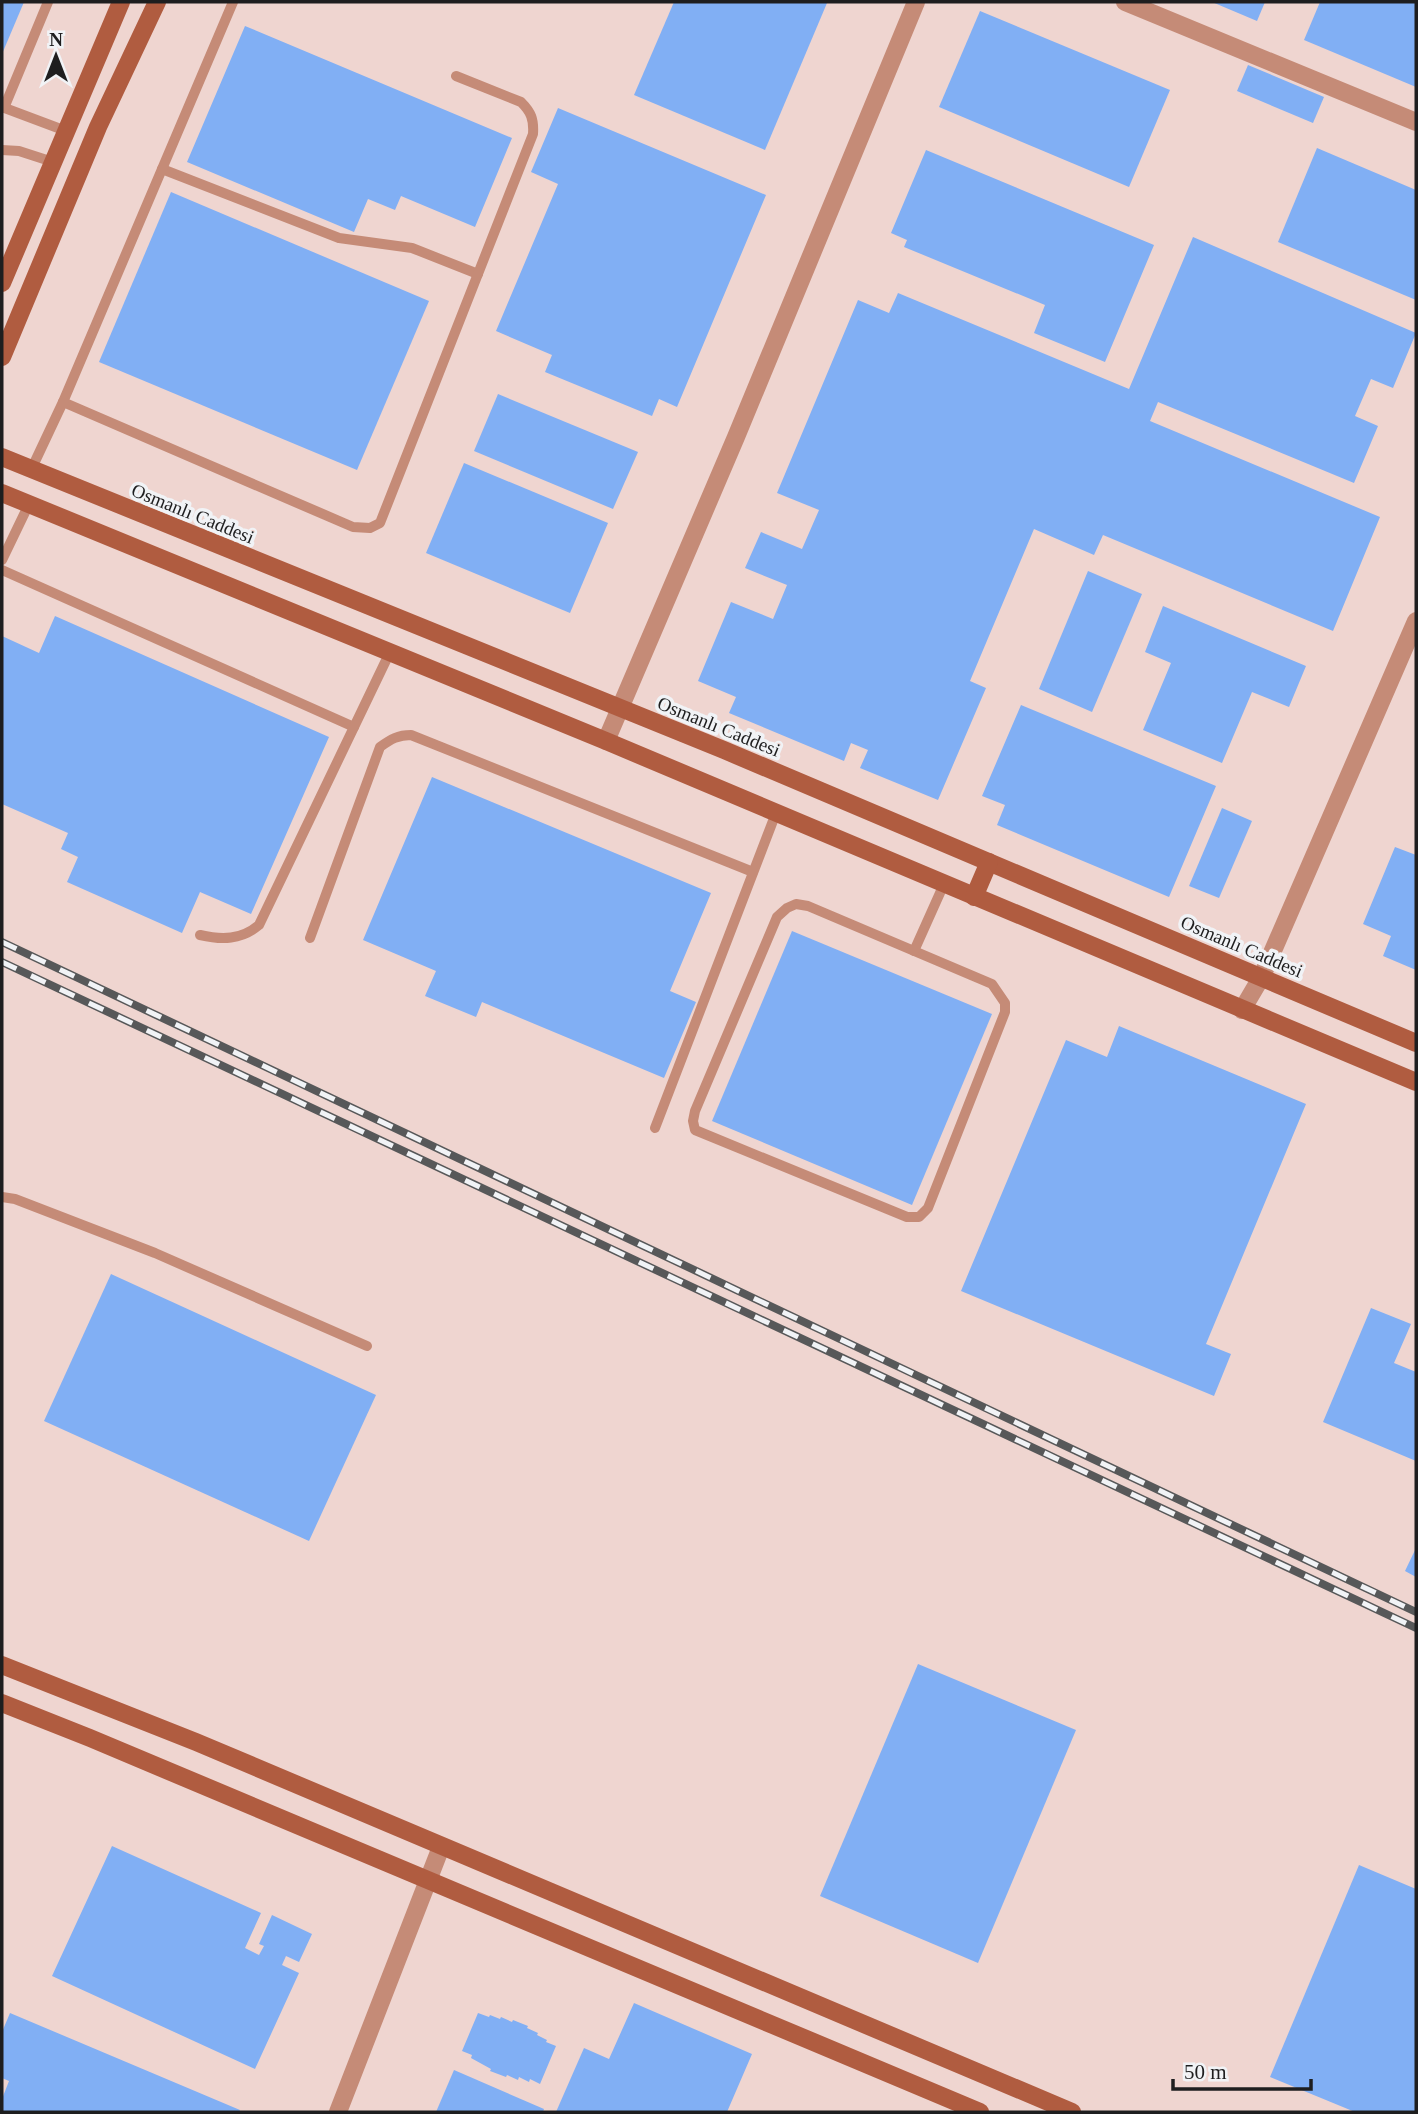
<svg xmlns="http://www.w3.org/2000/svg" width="1418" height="2114" viewBox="0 0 1418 2114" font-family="'Times New Roman',serif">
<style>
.industrial{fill:#efd5d0}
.building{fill:#81aff4}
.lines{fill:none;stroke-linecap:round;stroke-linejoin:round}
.lane{stroke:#c58b77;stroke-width:10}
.street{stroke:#c58b77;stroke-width:18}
.secondary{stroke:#b05c40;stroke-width:18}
.rail-casing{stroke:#575859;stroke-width:8}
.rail{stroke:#f1f3f6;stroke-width:5;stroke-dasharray:16;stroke-linecap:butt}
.labels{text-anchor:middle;stroke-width:7;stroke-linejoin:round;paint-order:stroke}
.street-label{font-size:19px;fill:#1e1e1f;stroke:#f1f3f6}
</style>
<rect width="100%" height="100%" fill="#e4e6e8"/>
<rect class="industrial" x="2" y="2" width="1414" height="2110"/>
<g class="building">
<path d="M2,2H24L2,54Z"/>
<path d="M674,2L827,3L765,150L634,95Z"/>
<path d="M1212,2H1265L1257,21Z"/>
<path d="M1320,2H1416V87L1304,40Z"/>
<path d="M980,11L1170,90L1129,187L939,107Z"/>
<path d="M245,26L512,138L475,227L401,196L395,210L368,199L354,232L187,162Z"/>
<path d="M1248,65L1324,97L1313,123L1237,91Z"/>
<path d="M558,108L766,195L677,407L659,399L652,416L545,372L552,355L496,331L558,184L531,172Z"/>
<path d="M1317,148L1416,190V300L1278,242Z"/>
<path d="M926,150L1154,245L1105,362L1034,333L1045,305L904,247L907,240L891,233Z"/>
<path d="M171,192L429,301L357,470L99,362Z"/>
<path d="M1193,237L1416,333L1393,388L1371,379L1355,416L1378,426L1354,483L1158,402L1150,421L1380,517L1333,631L1103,535L1094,555L1034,529L970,681L986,688L938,800L860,768L868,750L851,743L844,761L729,713L736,697L698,681L731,602L773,619L787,585L745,568L761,532L802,549L819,510L777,493L858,300L889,313L898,293L1129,389Z"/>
<path d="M498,394L638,452L613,509L474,451Z"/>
<path d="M464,463L608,523L570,613L426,553Z"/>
<path d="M1088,571L1142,594L1092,712L1039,689Z"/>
<path d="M1163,606L1306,666L1289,707L1252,692L1222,763L1143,730L1171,663L1145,652Z"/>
<path d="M55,616L329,737L251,914L200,892L182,933L67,882L78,857L61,849L68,833L2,804V636L39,653Z"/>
<path d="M1021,705L1216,786L1169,897L997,825L1005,805L982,796Z"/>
<path d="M432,777L711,893L670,991L696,1002L664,1078L482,1002L476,1017L425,996L436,971L363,940Z"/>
<path d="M1222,808L1252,821L1219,898L1189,886Z"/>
<path d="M1395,847L1416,855V970L1383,956L1391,936L1363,924Z"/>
<path d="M792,931L992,1014L912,1205L712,1121Z"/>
<path d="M1119,1026L1306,1104L1206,1344L1231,1354L1214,1396L961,1291L1066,1040L1107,1057Z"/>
<path d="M111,1274L376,1395L309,1541L44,1421Z"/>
<path d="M1371,1308L1411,1324L1394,1363L1416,1372V1461L1323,1422Z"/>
<path d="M1416,1548V1577L1405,1571Z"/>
<path d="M918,1664L1076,1730L978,1963L820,1896Z"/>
<path d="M112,1846L261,1913L245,1948L259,1955L264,1946L259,1944L272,1915L312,1934L299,1962L286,1956L282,1965L299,1973L255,2069L52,1976Z"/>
<path d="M1359,1865L1416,1889V2112H1355L1270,2077Z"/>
<path d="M634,2003L752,2054L727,2112H556L584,2048L609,2059Z"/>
<path d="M10,2013L240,2110L239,2112H2V2099L9,2081L2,2078V2032Z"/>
<path d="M478,2013L489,2017L490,2015L500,2019L501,2017L512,2022L513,2020L528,2026L527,2028L538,2033L537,2035L547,2040L546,2042L556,2046L540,2084L530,2079L529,2082L519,2077L518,2080L507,2075L506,2077L490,2071L491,2069L471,2058L472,2055L462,2051Z"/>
<path d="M454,2070L544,2109L543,2112H436Z"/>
</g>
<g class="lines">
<g class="lane">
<path d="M2,107L66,131"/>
<path d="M4,108L48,2"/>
<path d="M2,150L19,151L53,162"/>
<path d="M162,169L339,238L412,248L478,274"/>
<path d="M63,402L353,527L370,528L380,523L533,134C534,119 531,112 521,102L456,76"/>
<path d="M31,470L63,402L233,2"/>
<path d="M2,560L29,504"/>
<path d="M2,570L354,727"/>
<path d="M796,904L808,906L992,984L1005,1003V1012L928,1208L919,1217H907L695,1130L693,1121L695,1111L777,917L787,908Z"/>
<path d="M200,935C222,940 241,940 259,925L390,652"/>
<path d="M310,938L380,747C391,739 398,735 411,735L753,872"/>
<path d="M914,951L944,884"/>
<path d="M655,1128L776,813"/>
<path d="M2,1197L15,1199L155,1253L367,1346"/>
</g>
<g class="street">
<path d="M1125,2L1416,122"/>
<path d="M606,741L736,437L916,2"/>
<path d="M1242,1010L1262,976L1416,621"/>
<path d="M338,2112L441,1847"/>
</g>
<g class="secondary">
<path d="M2,283L121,2"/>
<path d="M2,357L98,127L157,2"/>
<path d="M2,457L724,750L1416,1043"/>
<path d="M2,493L606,741L1416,1082"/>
<path d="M974,897L989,862"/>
<path d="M2,1665L196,1742L1072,2112"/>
<path d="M2,1703L90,1738L980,2112"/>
</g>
<defs>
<g id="rail">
<path d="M2,942L1416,1612"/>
<path d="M2,962L1416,1628"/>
</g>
</defs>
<use href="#rail" class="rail-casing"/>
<use href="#rail" class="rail"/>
</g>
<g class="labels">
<g class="street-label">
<text transform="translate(193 513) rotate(22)" y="7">Osmanlı Caddesi</text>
<text transform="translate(719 726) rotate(22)" y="7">Osmanlı Caddesi</text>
<text transform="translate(1242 946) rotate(23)" y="7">Osmanlı Caddesi</text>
</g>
</g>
<rect width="1418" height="2114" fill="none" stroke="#1e1e1f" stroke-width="7"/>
<g transform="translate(56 56)" stroke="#f1f3f6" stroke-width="5" paint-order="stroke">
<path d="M0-5L12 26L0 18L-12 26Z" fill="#1e1e1f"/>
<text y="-10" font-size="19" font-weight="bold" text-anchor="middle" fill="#1e1e1f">N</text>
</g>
<path d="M1173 2079v10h138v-10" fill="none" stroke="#1e1e1f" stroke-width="3.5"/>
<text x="1184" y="2079" font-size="21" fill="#1e1e1f" stroke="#f1f3f6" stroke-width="5" paint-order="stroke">50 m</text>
</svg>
